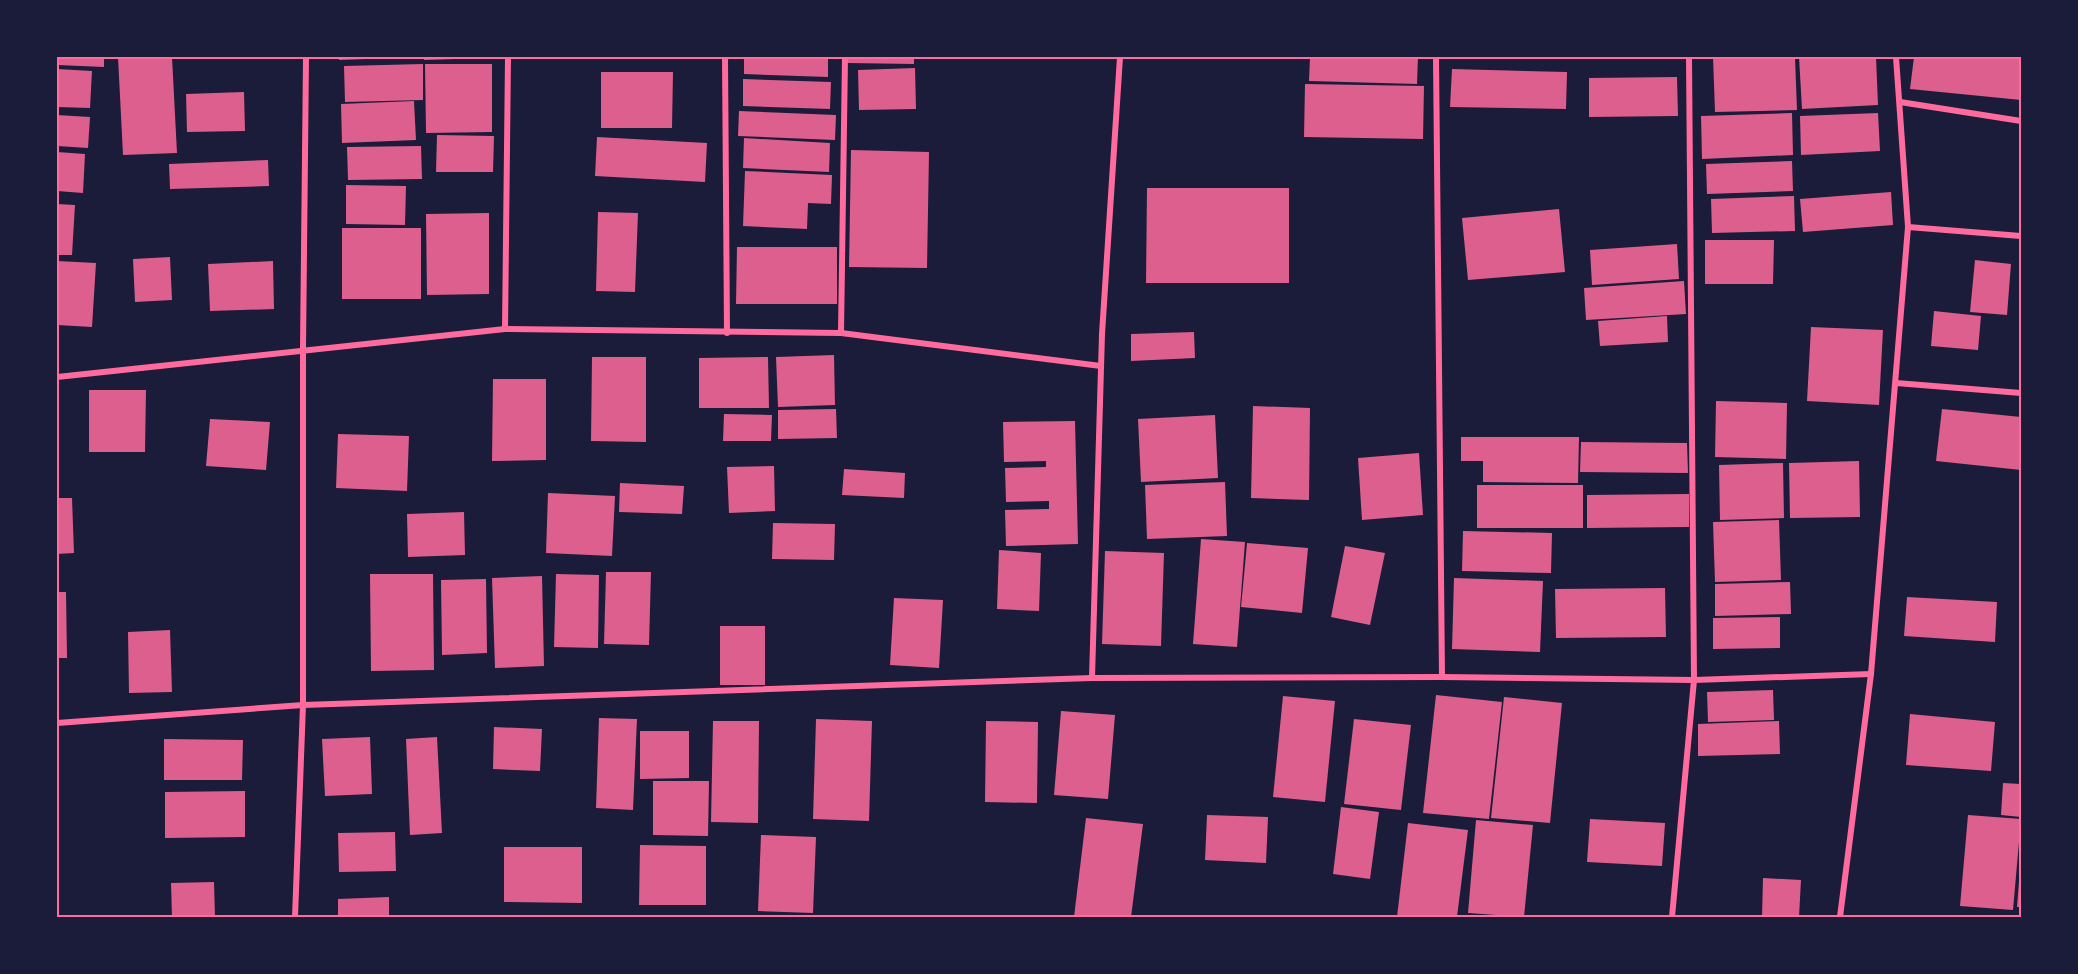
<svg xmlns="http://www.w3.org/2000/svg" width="2078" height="974" viewBox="0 0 2078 974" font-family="'Roboto Condensed',sans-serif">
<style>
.building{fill:#dd5f8e}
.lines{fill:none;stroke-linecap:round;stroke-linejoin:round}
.minor{stroke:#ff6b9d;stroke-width:6}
.neatline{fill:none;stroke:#ff6b9d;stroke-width:2}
</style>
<rect width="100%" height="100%" fill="#1b1b3a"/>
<g class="building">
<path d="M57,57H104V67L57,65Z"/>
<path d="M118,57H172L177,153L123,155Z"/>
<path d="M339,57H367V59L339,60Z"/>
<path d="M424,57H457V59L424,60Z"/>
<path d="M744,57H828V77L744,74Z"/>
<path d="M847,57H914V64L847,63Z"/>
<path d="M1310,57H1418L1417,84L1309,81Z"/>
<path d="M1713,57H1795L1797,110L1715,112Z"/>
<path d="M1799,57H1876L1878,105L1802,109Z"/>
<path d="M1914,57H2021V100L1910,89Z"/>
<path d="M423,64V100L345,102L344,66Z"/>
<path d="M425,64H492V132L426,133Z"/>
<path d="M915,68L916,109L859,110L858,70Z"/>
<path d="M57,69L92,71L90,108L57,107Z"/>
<path d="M1452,69L1567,72L1566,109L1450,107Z"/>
<path d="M601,72H673L672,128H601Z"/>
<path d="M1677,77L1678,116L1589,117V78Z"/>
<path d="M743,79L831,82L830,109L743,106Z"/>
<path d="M1305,84L1424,86L1423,139L1304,137Z"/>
<path d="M244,92L245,131L187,132L186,94Z"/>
<path d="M414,101L416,140L342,143L341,104Z"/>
<path d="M739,111L836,115L835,140L738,136Z"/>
<path d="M1792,113L1793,155L1702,159L1701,116Z"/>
<path d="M1878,113L1880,151L1801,155L1800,116Z"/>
<path d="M57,115L90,117L88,148L57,146Z"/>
<path d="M437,135L494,136L493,172H436Z"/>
<path d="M597,137L707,143L705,182L595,176Z"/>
<path d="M744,138L830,143L829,172L743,168Z"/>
<path d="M421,146L422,179L348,180L347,147Z"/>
<path d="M851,150L929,152L927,268L849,267Z"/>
<path d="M57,152L85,154L83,193L57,191Z"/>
<path d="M268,160L269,186L170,189L169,164Z"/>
<path d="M1792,161L1793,191L1707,194L1706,164Z"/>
<path d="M745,171L832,175L831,204L808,203L807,229L743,226Z"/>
<path d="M346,185L406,186L405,225L346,224Z"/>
<path d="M1147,188H1289V283H1146Z"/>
<path d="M1891,192L1893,225L1803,232L1800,199Z"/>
<path d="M1794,196L1795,231L1712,233L1711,199Z"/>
<path d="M57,204L75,205L72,255H57Z"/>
<path d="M1559,209L1565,272L1468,280L1462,218Z"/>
<path d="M598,212L638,213L635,292L596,291Z"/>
<path d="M489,213V294L427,295L426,214Z"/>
<rect x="342" y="228" width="79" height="71"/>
<path d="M1705,240H1774L1773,284H1705Z"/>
<path d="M1677,244L1679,279L1592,285L1590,250Z"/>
<path d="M737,247H837V304H736Z"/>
<path d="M170,257L172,300L135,302L133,259Z"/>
<path d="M1975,260L2011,264L2007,315L1970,312Z"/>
<path d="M57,261L96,263L92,327L57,325Z"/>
<path d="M273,261L274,309L210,311L208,264Z"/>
<path d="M1684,281L1686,314L1586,320L1584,288Z"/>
<path d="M1934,311L1981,316L1978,350L1931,346Z"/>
<path d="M1667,316L1668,342L1600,346L1598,321Z"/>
<path d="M1811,327L1883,330L1879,405L1807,401Z"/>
<path d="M1194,332L1195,358L1131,361V334Z"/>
<path d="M834,355L835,405L778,407L776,357Z"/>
<path d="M592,357H646V442L591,441Z"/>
<path d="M768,357L769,408H699V358Z"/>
<path d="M493,379H546V460L492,461Z"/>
<path d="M89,390H146L145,452H89Z"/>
<path d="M1716,401L1787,403L1786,459L1715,457Z"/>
<path d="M1253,406L1310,408L1309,500L1251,498Z"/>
<path d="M836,409L837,438L778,439V410Z"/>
<path d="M1942,409L2021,417V470L1936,461Z"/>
<path d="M724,414L772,415L771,441H723Z"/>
<path d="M1215,415L1218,478L1141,482L1138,419Z"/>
<path d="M210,419L270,422L266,470L206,466Z"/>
<path d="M1075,421L1078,544L1006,546L1005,510L1049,509V501L1006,502L1005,468L1046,467V461L1004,462L1003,422Z"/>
<path d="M338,434L409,436L407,491L336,488Z"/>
<path d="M1461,437H1579L1578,483L1483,482V461H1461Z"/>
<path d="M1581,442L1687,443L1688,473L1580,472Z"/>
<path d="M1419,453L1423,515L1362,520L1358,458Z"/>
<path d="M1859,461L1860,517L1790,518L1789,463Z"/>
<path d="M1783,463L1784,518L1720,520L1719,465Z"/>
<path d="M774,466L775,511L729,513L727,467Z"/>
<path d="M844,469L905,473L904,498L842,495Z"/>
<path d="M1225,482L1227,536L1147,539L1145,485Z"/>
<path d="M620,483L684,486L682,514L619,512Z"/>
<rect x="1477" y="485" width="106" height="43"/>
<path d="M548,493L615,496L612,556L546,553Z"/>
<path d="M1689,494V527L1587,528V495Z"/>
<path d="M57,498H72L74,553L57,554Z"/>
<path d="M464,512L465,555L408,557L407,514Z"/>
<path d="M1779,520L1781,580L1715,582L1713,522Z"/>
<path d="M773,523L835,524L834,560L772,559Z"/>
<path d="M1463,531L1552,533L1551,573L1462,571Z"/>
<path d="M1201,539L1245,542L1237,647L1193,644Z"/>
<path d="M1247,543L1308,548L1302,613L1241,607Z"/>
<path d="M1345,546L1385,553L1370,625L1331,617Z"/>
<path d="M999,550L1041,553L1039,611L997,609Z"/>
<path d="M1105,551L1164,553L1161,646L1102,644Z"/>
<path d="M606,572H651L649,645L604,644Z"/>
<path d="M370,574H433L434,670L371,671Z"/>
<path d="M556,574L599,575L598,648L554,647Z"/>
<path d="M542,576L544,666L495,668L492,578Z"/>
<path d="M1454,578L1543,581L1540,652L1452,649Z"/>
<path d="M486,579L487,653L442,655L441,580Z"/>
<path d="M1790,582L1791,614L1715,616V584Z"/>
<path d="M1665,588L1666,637L1556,638L1555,589Z"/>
<path d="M57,592H66L67,658H57Z"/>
<path d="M1907,597L1997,602L1995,642L1904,636Z"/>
<path d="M894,598L943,600L939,668L890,665Z"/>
<path d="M1780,617V648L1713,649V618Z"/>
<rect x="720" y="626" width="45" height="59"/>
<path d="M170,630L172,692L129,693L128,632Z"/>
<path d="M1773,690L1774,720L1708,722L1707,692Z"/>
<path d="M1436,695L1502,702L1489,819L1423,813Z"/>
<path d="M1283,696L1335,701L1325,802L1273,797Z"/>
<path d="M1504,697L1562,703L1550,823L1491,818Z"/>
<path d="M1061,711L1115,715L1108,799L1054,795Z"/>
<path d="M1910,714L1995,722L1991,771L1906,765Z"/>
<path d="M599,718L637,719L633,810L596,808Z"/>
<path d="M816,719L872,721L869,821L813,819Z"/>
<path d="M1354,719L1411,725L1401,810L1344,804Z"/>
<path d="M713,721H759L758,823L711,822Z"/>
<path d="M986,721L1038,722L1037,803L985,802Z"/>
<path d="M1779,721L1780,754L1698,756V724Z"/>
<path d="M494,727L542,729L540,771L493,769Z"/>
<path d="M640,731H689V778L640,779Z"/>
<path d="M370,737L372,794L325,796L322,739Z"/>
<path d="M437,737L442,833L410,835L406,739Z"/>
<path d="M164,739L243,740L242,780H164Z"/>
<path d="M653,781H709L708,836L653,835Z"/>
<path d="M2003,783L2021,784V817L2001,815Z"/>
<path d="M245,791V837L165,838V792Z"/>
<path d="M1341,807L1379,812L1370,879L1333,874Z"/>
<path d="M1207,815L1268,817L1266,863L1205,860Z"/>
<path d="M1968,815L2021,819L2013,910L1960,906Z"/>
<path d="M1086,818L1143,824L1131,917H1074Z"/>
<path d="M1590,819L1665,823L1662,866L1587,862Z"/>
<path d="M1476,820L1533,825L1524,917L1468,913Z"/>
<path d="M1408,823L1468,830L1457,917H1397Z"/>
<path d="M395,832L396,871L339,872L338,833Z"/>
<path d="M761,835L816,837L813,913L758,911Z"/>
<path d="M640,845L706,846V905H639Z"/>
<path d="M504,847H582V903L504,902Z"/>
<path d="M1763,878L1801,880L1799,917H1762Z"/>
<path d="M214,882L215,917H172L171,883Z"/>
<path d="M2019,882L2021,883V907H2017Z"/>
<path d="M389,897V917H338V899Z"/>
</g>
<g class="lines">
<g class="minor">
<path d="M725,57L727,333"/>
<path d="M1436,57L1442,677"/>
<path d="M1900,102L2021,121"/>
<path d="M1908,227L2021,236"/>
<path d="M505,329L508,57"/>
<path d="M841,333L845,57"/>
<path d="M57,377L505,329L841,333L1101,366"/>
<path d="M1896,383L2021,393"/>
<path d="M1092,678L1102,334L1120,57"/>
<path d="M57,723L303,705L1092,678L1442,677L1694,680L1871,674"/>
<path d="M295,917L303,705V349L306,57"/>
<path d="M1672,917L1694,680L1689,57"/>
<path d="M1840,917L1871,674L1908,227L1896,57"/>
</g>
</g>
<rect width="2078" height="974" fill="none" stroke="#1b1b3a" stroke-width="117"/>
<rect x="58" y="58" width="1962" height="858" class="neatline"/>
</svg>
